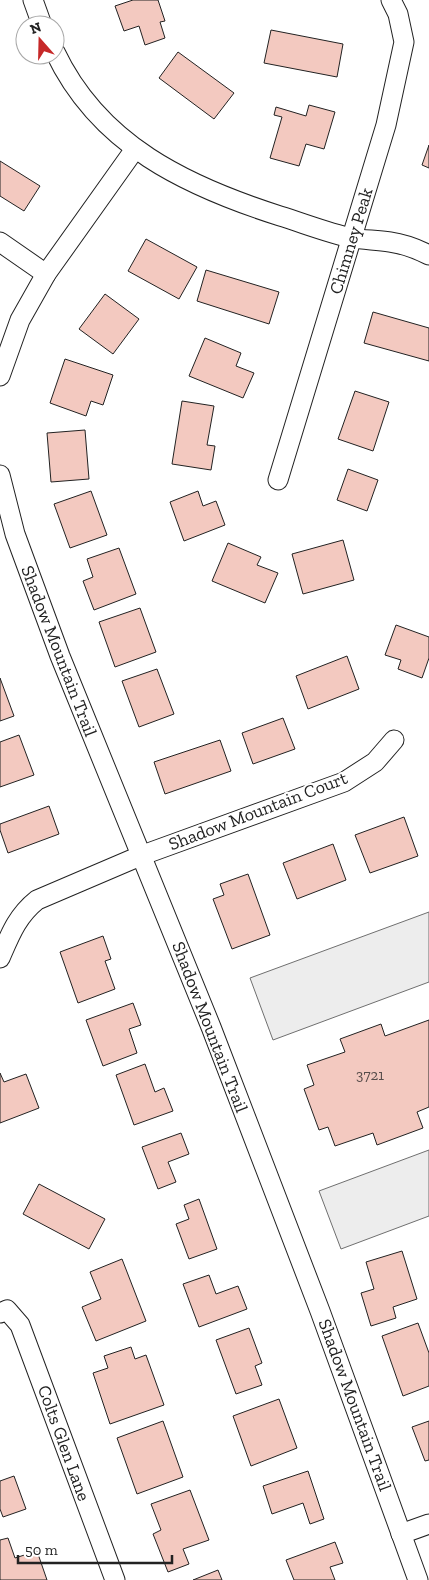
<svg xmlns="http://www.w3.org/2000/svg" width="429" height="1580" viewBox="0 0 429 1580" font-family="'Zilla Slab',serif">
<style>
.parking{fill:#ededed;stroke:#6f6f6f}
.building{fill:#f3c9c0;stroke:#222}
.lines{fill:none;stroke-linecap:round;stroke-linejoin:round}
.street-casing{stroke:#222;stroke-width:21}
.street{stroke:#fff;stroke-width:19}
.labels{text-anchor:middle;stroke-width:4;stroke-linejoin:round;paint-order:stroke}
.number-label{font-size:15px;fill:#564c4a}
.street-label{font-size:18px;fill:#222;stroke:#fff}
</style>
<rect width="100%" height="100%" fill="#fff"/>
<g class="parking">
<path d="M429,912V982L273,1040L250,978Z"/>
<path d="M429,1150V1216L341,1249L319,1191Z"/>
</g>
<g class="building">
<path d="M133,0H158L165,21L160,22L165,38L145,45L139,26L124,31L115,6Z"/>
<path d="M271,30L343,44L337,77L264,63Z"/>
<path d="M178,52L234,93L214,119L159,78Z"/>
<path d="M309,105L335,112L324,149L306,144L299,166L270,158L282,117L274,115L276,107L306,116Z"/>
<path d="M429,145V168L422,165Z"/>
<path d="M0,161L40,186L24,211L0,196Z"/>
<path d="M146,239L197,267L179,299L128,271Z"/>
<path d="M206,270L279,292L269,324L197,301Z"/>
<path d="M105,294L139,319L113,354L79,329Z"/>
<path d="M373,312L429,328V361L364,343Z"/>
<path d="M205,338L241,353L236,366L254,373L243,398L189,376Z"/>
<path d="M65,359L113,375L103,405L91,401L86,416L50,403Z"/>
<path d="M355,391L389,402L373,451L338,439Z"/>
<path d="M182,401L214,406L207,445L215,446L211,470L172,464Z"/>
<path d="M85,430L89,479L51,482L47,433Z"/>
<path d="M348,469L378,480L367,511L337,500Z"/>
<path d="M91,491L107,535L70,548L54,504Z"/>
<path d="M198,491L203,506L216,501L225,525L184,541L170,502Z"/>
<path d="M343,540L354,580L303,594L292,554Z"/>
<path d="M228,543L261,557L257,565L278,573L265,603L212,581Z"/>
<path d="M119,548L136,594L94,610L83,581L93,577L87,559Z"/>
<path d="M140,608L156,652L115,667L99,622Z"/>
<path d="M396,625L429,637V658L422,678L398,669L401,660L385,655Z"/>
<path d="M347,656L359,689L308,709L296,676Z"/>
<path d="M157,669L174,714L139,727L122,681Z"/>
<path d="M0,678L14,716L0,721Z"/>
<path d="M283,718L295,749L253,764L242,733Z"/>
<path d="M19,735L34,775L0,787V742Z"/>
<path d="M220,740L231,771L165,794L154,762Z"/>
<path d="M49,806L59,834L8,853L0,830V824Z"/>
<path d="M404,817L418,856L370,873L355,835Z"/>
<path d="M333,844L346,880L297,899L283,863Z"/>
<path d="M248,874L270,935L232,949L213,899L224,895L220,884Z"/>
<path d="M103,936L111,959L105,961L115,989L78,1003L60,952Z"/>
<path d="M133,1003L141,1025L129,1029L137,1053L103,1066L86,1020Z"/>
<path d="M429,1020V1107L417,1112L423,1128L377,1145L373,1133L335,1146L328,1127L319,1130L304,1089L314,1085L307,1065L345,1052L340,1039L381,1024L385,1036Z"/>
<path d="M145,1064L155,1092L164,1088L173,1111L134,1125L116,1075Z"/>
<path d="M0,1073L4,1082L26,1074L39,1108L0,1123Z"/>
<path d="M181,1133L189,1154L168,1162L176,1182L158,1189L142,1147Z"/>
<path d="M39,1184L105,1219L89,1249L23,1214Z"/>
<path d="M199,1199L217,1249L189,1259L176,1224L189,1219L184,1205Z"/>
<path d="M402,1251L417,1299L393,1307L396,1318L371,1326L361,1293L374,1289L366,1262Z"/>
<path d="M122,1259L146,1321L96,1341L82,1307L101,1299L90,1272Z"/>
<path d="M209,1275L216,1294L238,1286L247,1309L199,1327L183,1284Z"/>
<path d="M418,1323L429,1353V1386L403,1396L382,1336Z"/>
<path d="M249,1328L262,1363L255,1366L262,1385L236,1394L216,1340Z"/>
<path d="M131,1347L135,1359L146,1355L164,1405L110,1424L93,1373L108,1368L104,1356Z"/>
<path d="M279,1399L297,1448L251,1466L233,1416Z"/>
<path d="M163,1421L183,1477L137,1494L117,1438Z"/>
<path d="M429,1421V1460L425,1461L412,1427Z"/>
<path d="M308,1471L324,1519L310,1524L303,1503L272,1514L263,1486Z"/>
<path d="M14,1476L26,1509L3,1517L0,1509V1481Z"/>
<path d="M190,1490L209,1540L183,1549L189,1564L168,1572L153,1534L161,1530L151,1504Z"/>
<path d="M8,1538L15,1558L37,1551L47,1580H0V1540Z"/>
<path d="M335,1542L343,1563L330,1567L335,1580H294L286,1560Z"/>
<path d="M218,1570L222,1580H193Z"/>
</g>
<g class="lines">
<defs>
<g id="street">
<path d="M33,0L42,25"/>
<path d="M55,52C99,145 186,186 280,216C303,223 328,233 352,238C364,240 377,240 390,242C404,244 417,249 429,255"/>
<path d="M0,242L46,274"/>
<path d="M0,376L20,320L46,274L135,149"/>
<path d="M0,475L15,534L60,656L211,1027L320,1311L418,1580"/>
<path d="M278,480L386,125L404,42L398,14L391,0"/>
<path d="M0,958C10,935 17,916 37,900L140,856L344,782L375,762L394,740"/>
<path d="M0,1313L7,1310L20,1325L115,1580"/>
<path d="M401,1534L429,1524"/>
</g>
</defs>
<use href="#street" class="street-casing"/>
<use href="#street" class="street"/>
</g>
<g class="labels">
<g class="number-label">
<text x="370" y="1080">3721</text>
</g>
<g class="street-label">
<text transform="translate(351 241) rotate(-73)" y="6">Chimney Peak</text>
<text transform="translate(59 651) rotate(69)" y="6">Shadow Mountain Trail</text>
<text transform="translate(258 811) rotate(-21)" y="6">Shadow Mountain Court</text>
<text transform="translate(210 1027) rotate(69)" y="6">Shadow Mountain Trail</text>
<text transform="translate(355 1405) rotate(70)" y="6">Shadow Mountain Trail</text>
<text transform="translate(64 1443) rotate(70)" y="6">Colts Glen Lane</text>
</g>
</g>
<g transform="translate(40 40) rotate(340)"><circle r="24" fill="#ffffff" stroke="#a7a7a7"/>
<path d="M0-4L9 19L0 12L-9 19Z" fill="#c62828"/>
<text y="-8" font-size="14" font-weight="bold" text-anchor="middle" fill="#222222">N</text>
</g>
<path d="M18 1555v8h154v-8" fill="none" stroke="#222222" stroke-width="2.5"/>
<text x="25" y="1555" font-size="15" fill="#222222" stroke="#ffffff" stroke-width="4" paint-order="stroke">50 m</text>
</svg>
